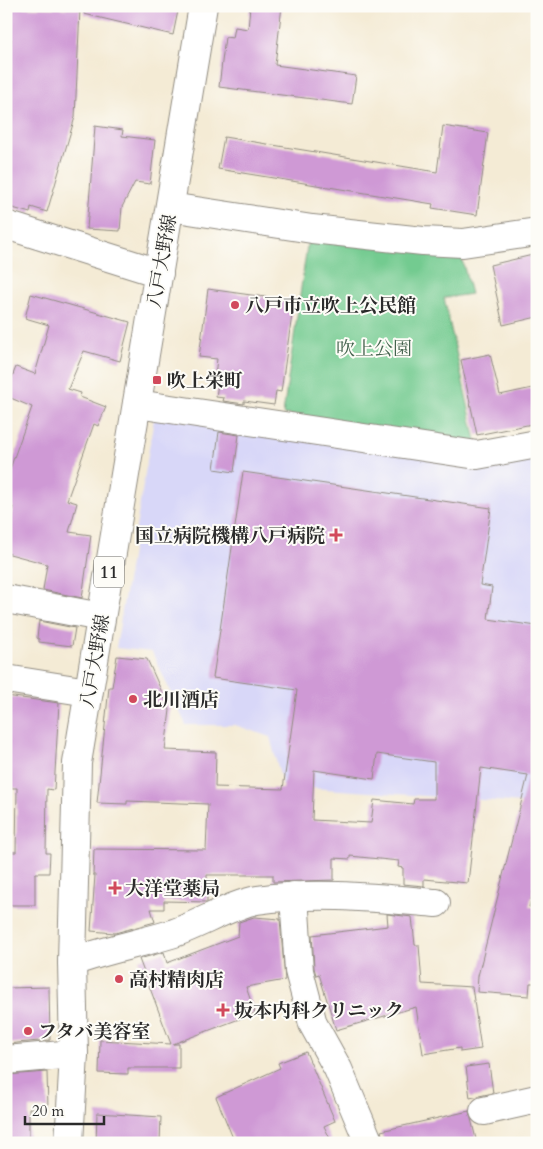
<svg xmlns="http://www.w3.org/2000/svg" width="543" height="1149" viewBox="0 0 543 1149" font-family="Cardo,'Noto Serif JP',serif">
<style>
.built{fill:#d8d7f8}
.green{fill:#73cb90;stroke:#4f7b5e}
.building{fill:#cf99d5;fill-rule:evenodd}
.lines{fill:none;stroke-linecap:round;stroke-linejoin:round}
.minor-casing{stroke:#908b80;stroke-width:30}
.major-casing{stroke:#908b80;stroke-width:30}
.minor{stroke:#fff;stroke-width:28}
.major{stroke:#fff;stroke-width:28}
.poi-dot{fill:#d1495b;stroke:#fdfcf7;stroke-width:2}
.labels{text-anchor:middle;stroke-width:4;stroke-linejoin:round;paint-order:stroke}
.shield{fill:#fdfcf7;stroke:#6a6a68;stroke-width:1}
.shield-label{font-size:18px;font-weight:bold;fill:#2b2b2b}
.street-label{font-size:19px;fill:#2b2b2b;stroke:#fdfcf7}
.poi-label{font-size:19px;font-weight:bold;fill:#2b2b2b;stroke:#fdfcf7;text-anchor:start}
.park-label{font-size:19px;fill:#44634e;stroke:#fdfcf7}
</style>
<rect width="100%" height="100%" fill="#fdfcf7"/>
<filter id="ink" filterUnits="userSpaceOnUse"><feTurbulence type="fractalNoise" baseFrequency=".02" numOctaves="2"/><feDisplacementMap in="SourceGraphic" scale="10" xChannelSelector="R" yChannelSelector="G"/><feConvolveMatrix kernelMatrix="1 2 1 2 8 2 1 2 1" color-interpolation-filters="sRGB"/></filter>
<filter id="wash" filterUnits="userSpaceOnUse"><feTurbulence type="fractalNoise" baseFrequency=".0096" numOctaves="4" result="noise"/><feDisplacementMap in="SourceGraphic" scale="20" xChannelSelector="R" yChannelSelector="G"/><feGaussianBlur stdDeviation="1.12" result="paint"/><feColorMatrix in="noise" values="0 0 0 0 0 0 0 0 0 0 0 0 0 0 0 0 0 1.4 0 .05"/><feComposite in="paint" operator="in"/></filter>
<g filter="url(#wash)">
<rect width="100%" height="100%" fill="#f4ebd5"/>
<path class="built" d="M156,407L496,449L537,441V804L283,786L270,737L235,725H186L152,652L116,648Z"/>
<path class="green" d="M308,239L460,252L471,294L444,298L477,445L283,414Z"/>
<g id="blocks">
<g class="building">
<path d="M85,6H179L173,35L84,14Z"/>
<path d="M250,6H282L275,65L356,76L352,104L219,87L225,37L233,38L235,27L248,29Z"/>
<path d="M8,7L80,9L75,117L47,212L31,207L30,213L6,206V84H8L11,39L6,38Z"/>
<path d="M95,126L123,130L122,136L155,140L150,184L135,182L122,207L120,231L87,229Z"/>
<path d="M443,126L488,133L477,215L432,208L433,204L218,169L224,137L437,172Z"/>
<path d="M537,254V317L503,325L490,265Z"/>
<path d="M208,289L294,301L281,392L276,391L274,405L244,401V404L223,401L224,398L216,397L218,383H214L217,359L199,357Z"/>
<path d="M31,294L130,322L120,361L84,351L68,389L81,393L80,397L106,407L98,426L94,424L67,500L77,503L69,532L91,535L82,598L43,590L47,564L6,553V533L13,507L6,505V480L32,407L6,396V392L16,367L35,374L49,325L25,318Z"/>
<path d="M490,354L500,395L537,387V423L477,435L461,360Z"/>
<path d="M219,432L239,435L234,472L214,469Z"/>
<path d="M243,472L491,508L480,585L492,587L488,619L537,626V876L529,907H537V983H530L529,996L477,992L478,976L528,775L481,768L468,883L424,879V886L403,884V868L398,867L399,861L350,856V859L334,858V880L273,882V875H207V902L164,901V909H151L155,922L115,933L91,931L95,875H93L94,849L206,850L208,804L127,801V804L97,803L109,687H112L117,656L147,659L170,710L165,750L216,752L215,787L283,789L297,690L213,678ZM377,754L434,762V799H414L413,804L374,800L371,823L312,820L314,770L374,779Z"/>
<path d="M39,621L75,628L72,646L39,642V639L37,638Z"/>
<path d="M6,696L59,703L54,790L47,789L46,853H50L49,873H35V905H6V852H16L17,788H6Z"/>
<path d="M387,914L412,917L415,945H419L422,984L472,987L481,1049L460,1052V1048L423,1054L416,1007L336,1030L319,974L316,975L314,968L312,935L388,926Z"/>
<path d="M254,917L280,919L285,980L246,987L255,1013L173,1044H179V1068H128V1074L99,1073L100,1040L171,1044L139,959L164,952L167,963L238,936L239,922Z"/>
<path d="M49,987L50,1040L6,1044V988Z"/>
<path d="M306,1052L335,1121L324,1126L332,1143H235L216,1097L280,1068L278,1063Z"/>
<path d="M489,1064L493,1093L470,1098L466,1067Z"/>
<path d="M47,1072L48,1108H29V1143H6V1075Z"/>
<path d="M469,1111L477,1143H384L381,1131Z"/>
<path d="M97,1113L161,1117L160,1143H96Z"/>
</g>
</g>
</g>
<g filter="url(#ink)">
<use href="#blocks" fill-opacity="0" stroke="#908b80" stroke-width="1"/>
<g class="lines">
<defs>
<g id="minor">
<path d="M170,207L312,229L423,241L463,243L537,232"/>
<path d="M6,225L159,273"/>
<path d="M137,404L477,455L537,444"/>
<path d="M6,599L101,617"/>
<path d="M6,679L88,692"/>
<path d="M294,896L299,971L313,1024L338,1069L369,1143"/>
<path d="M72,962C105,950 138,944 171,934C197,926 232,904 257,900C315,891 378,898 436,903"/>
<path d="M6,1060L74,1054"/>
<path d="M484,1111L537,1099"/>
</g>
<path id="major" d="M69,1143L74,1054L72,962L77,763L203,6"/>
</defs>
<use href="#minor" class="minor-casing"/>
<use href="#major" class="major-casing"/>
<use href="#minor" class="minor"/>
<use href="#major" class="major"/>
</g>
</g>
<g class="poi-dot">
<circle cx="235" cy="305" r="5"/>
<rect x="152" y="375" width="10" height="10" rx="2.5"/>
<path d="M333.5 527.5h5v5h5v5h-5v5h-5v-5h-5v-5h5z"/>
<circle cx="133" cy="699" r="5"/>
<path d="M112.5 880.5h5v5h5v5h-5v5h-5v-5h-5v-5h5z"/>
<circle cx="119" cy="979" r="5"/>
<path d="M220.5 1002.5h5v5h5v5h-5v5h-5v-5h-5v-5h5z"/>
<circle cx="28" cy="1031" r="5"/>
</g>
<g class="labels">
<rect class="shield" x="94" y="556.5" width="30" height="31" rx="4"/>
<g class="shield-label">
<text x="109" y="578">11</text>
</g>
<g class="street-label">
<text transform="translate(161 261) rotate(-80)" y="7">八戸大野線</text>
<text transform="translate(94 661) rotate(-80)" y="7">八戸大野線</text>
</g>
<g class="poi-label">
<text x="245" y="312">八戸市立吹上公民館</text>
<text x="167" y="387">吹上栄町</text>
<text x="325" y="542" text-anchor="end">国立病院機構八戸病院</text>
<text x="143" y="706">北川酒店</text>
<text x="125" y="895">大洋堂薬局</text>
<text x="129" y="986">高村精肉店</text>
<text x="234" y="1017">坂本内科クリニック</text>
<text x="38" y="1038">フタバ美容室</text>
</g>
<g class="park-label">
<text x="374" y="355">吹上公園</text>
</g>
</g>
<rect width="543" height="1149" fill="none" stroke="#fdfcf7" stroke-width="25"/>
<path d="M25 1116v8h79v-8" fill="none" stroke="#2b2b2b" stroke-width="2.5"/>
<text x="32" y="1116" font-size="15" fill="#2b2b2b" stroke="#fdfcf7" stroke-width="4" paint-order="stroke">20 m</text>
</svg>
